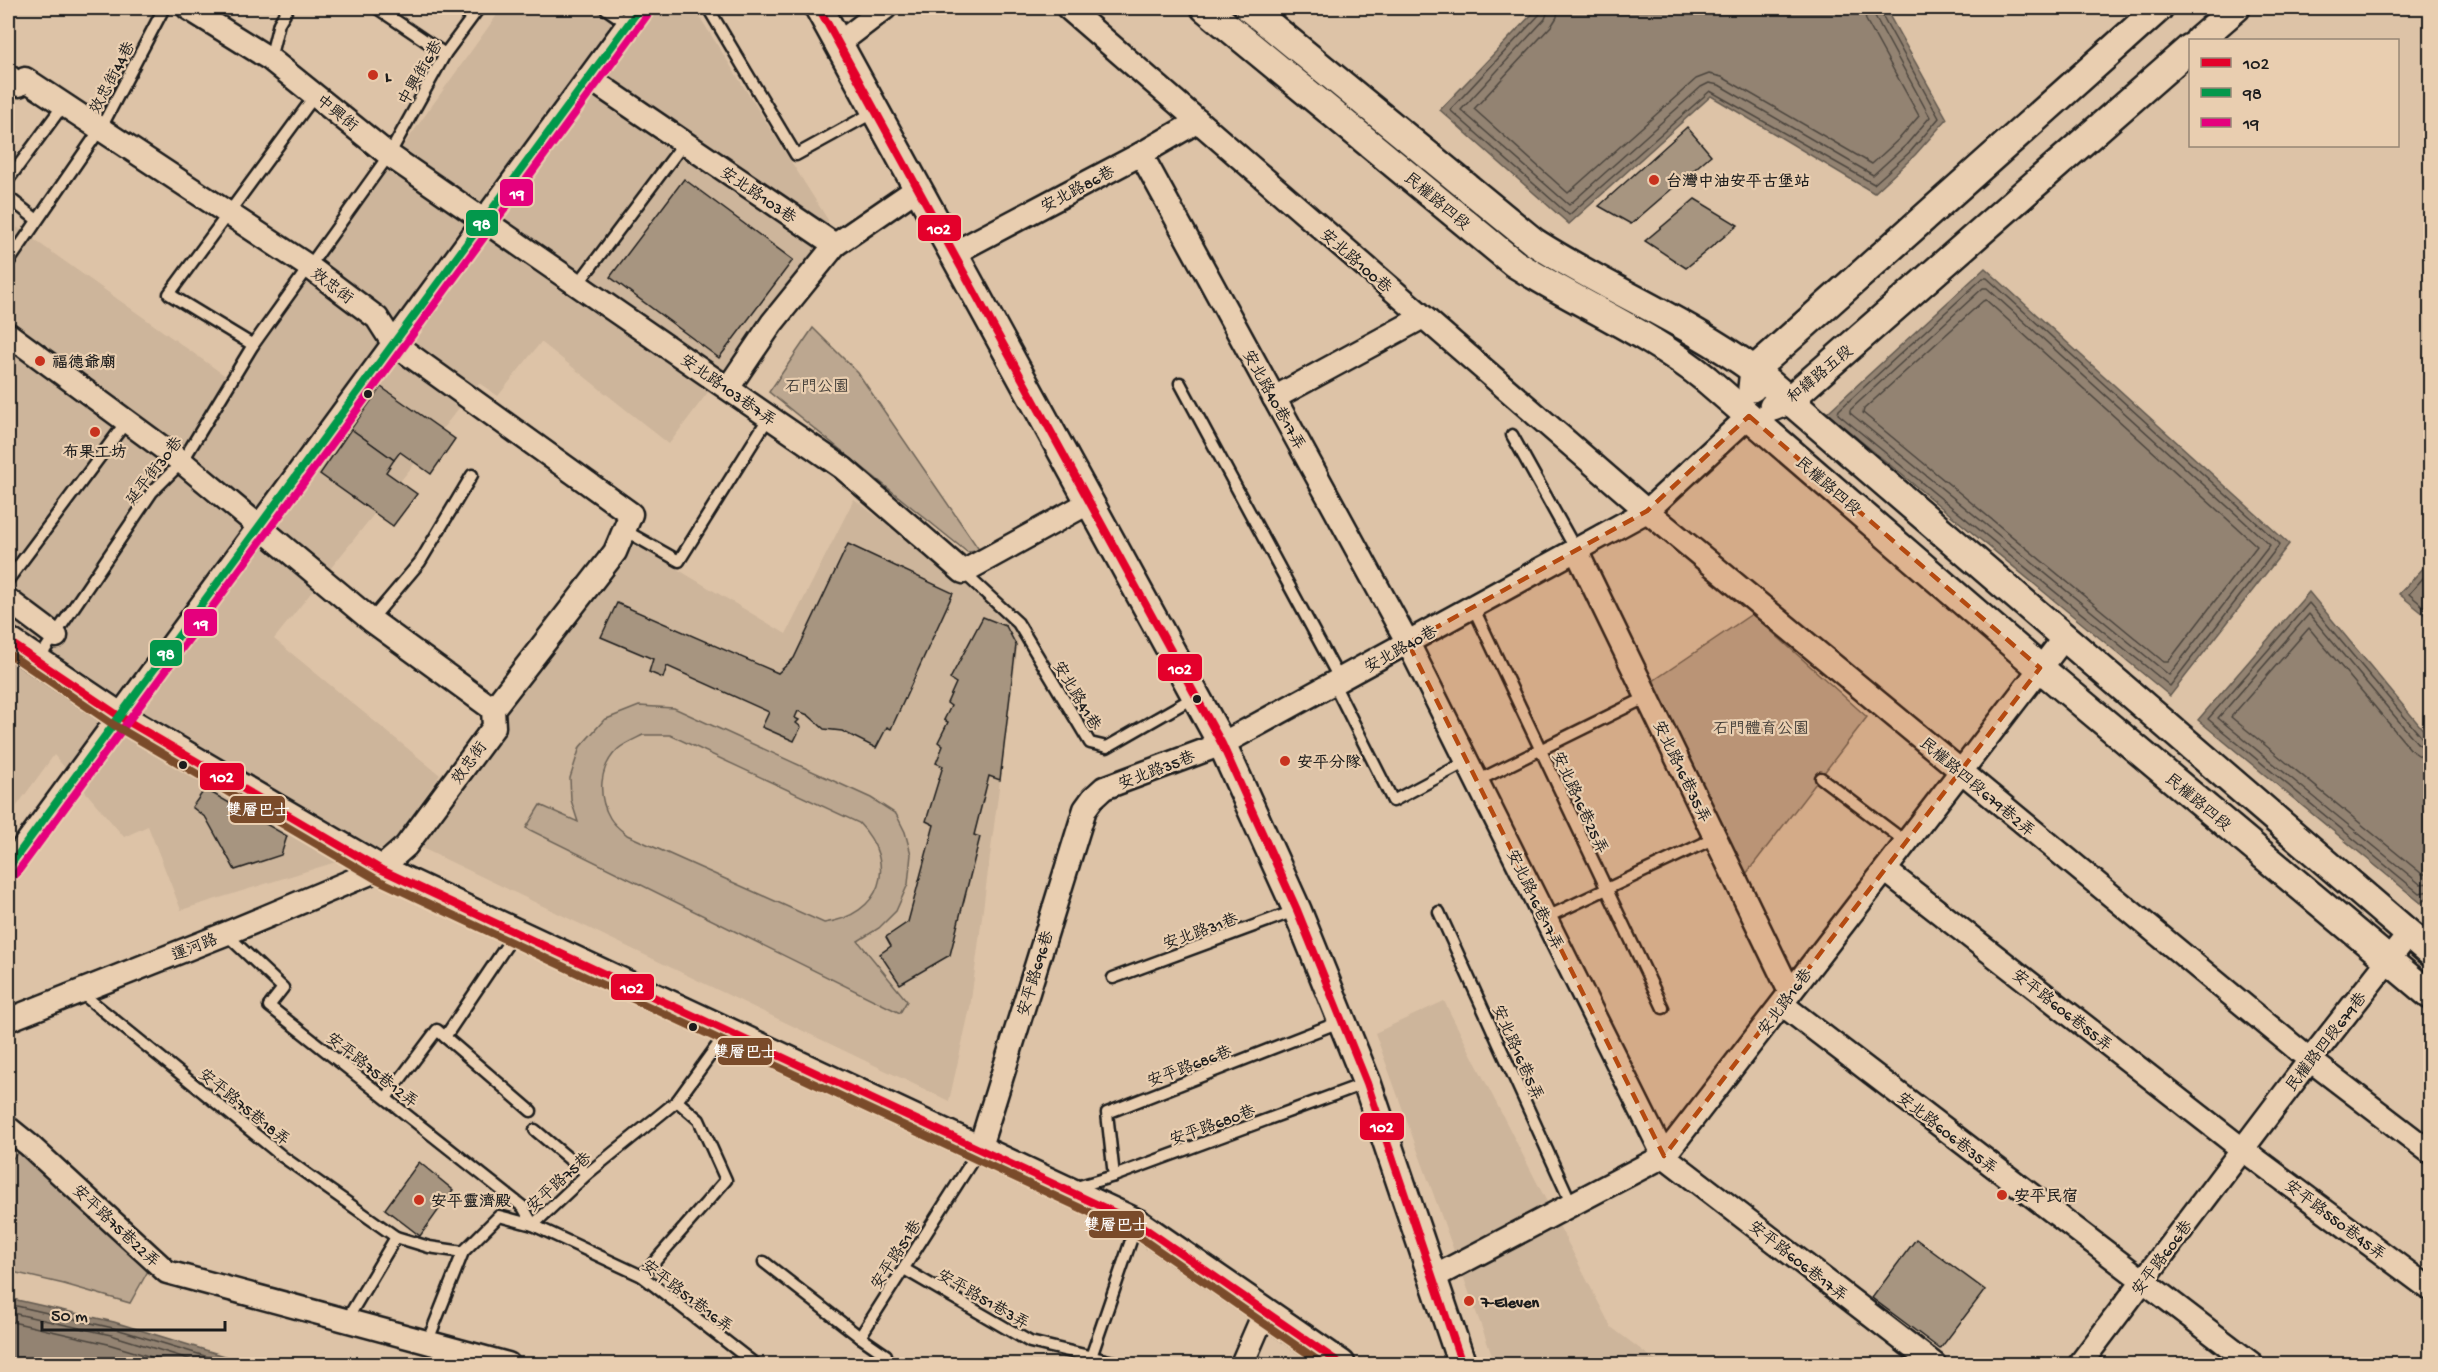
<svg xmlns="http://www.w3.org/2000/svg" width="2438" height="1372" viewBox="0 0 2438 1372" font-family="'Gochi Hand','LXGW WenKai TC',sans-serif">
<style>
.built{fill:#cdb59b}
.green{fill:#bca790;stroke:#6c6256;stroke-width:1.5;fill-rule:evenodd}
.water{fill:#938372;stroke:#635a50;stroke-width:1.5}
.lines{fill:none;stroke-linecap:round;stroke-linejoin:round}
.shore{stroke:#4c453e;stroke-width:1.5}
.building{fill:#a79580;stroke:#1c1c1c;stroke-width:1.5}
.service-casing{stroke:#1c1c1c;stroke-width:15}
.minor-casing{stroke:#1c1c1c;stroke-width:27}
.tertiary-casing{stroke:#1c1c1c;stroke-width:32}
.service{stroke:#e9ceb0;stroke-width:10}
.minor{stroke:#e9ceb0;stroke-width:22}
.tertiary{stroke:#e9ceb0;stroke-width:27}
.bus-1-casing{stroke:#e9ceb0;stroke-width:12}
.bus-2-casing{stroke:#e9ceb0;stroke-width:12}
.bus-3-casing{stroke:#e9ceb0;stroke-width:12}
.bus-4-casing{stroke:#e9ceb0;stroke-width:12}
.bus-1{stroke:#e4002b;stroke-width:8}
.bus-2{stroke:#03984c;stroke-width:8}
.bus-3{stroke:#e5007d;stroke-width:8}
.bus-4{stroke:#7a4b2a;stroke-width:8}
.marked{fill:#b54a10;fill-opacity:0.2;stroke:#b54a10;stroke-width:4.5;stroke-dasharray:12 8;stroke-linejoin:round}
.poi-dot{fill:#c8321e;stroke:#e9ceb0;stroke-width:2}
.bus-dot{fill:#1c1c1c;stroke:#e9ceb0;stroke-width:2}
.labels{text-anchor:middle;stroke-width:4.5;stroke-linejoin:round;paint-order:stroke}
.street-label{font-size:16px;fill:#1c1c1c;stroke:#e9ceb0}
.poi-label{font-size:16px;font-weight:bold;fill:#1c1c1c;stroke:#e9ceb0;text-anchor:start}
.park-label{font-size:16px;fill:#443f39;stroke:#e9ceb0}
.line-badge{stroke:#e9ceb0;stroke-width:2}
.badge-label{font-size:16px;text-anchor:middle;font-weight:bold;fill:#fff}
</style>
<rect width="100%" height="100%" fill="#ddc3a7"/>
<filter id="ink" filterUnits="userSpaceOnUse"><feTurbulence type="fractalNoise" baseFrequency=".0167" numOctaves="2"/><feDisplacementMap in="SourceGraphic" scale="12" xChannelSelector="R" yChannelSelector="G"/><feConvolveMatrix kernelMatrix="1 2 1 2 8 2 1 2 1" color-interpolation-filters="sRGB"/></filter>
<g filter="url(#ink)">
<g class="built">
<path d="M502,8H694L828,220L820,243L669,444L541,342L498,396L479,383L274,639L440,775L391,845L181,910L148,826L124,837L54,755L8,818V221L234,382Z"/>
<path d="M854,499L999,611L1019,636L970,1008L949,1101L422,848L503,732L506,713L635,544L786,634Z"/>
<path d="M1444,1001L1611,1327L1660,1364H1495L1375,1033Z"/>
</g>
<g class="green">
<path d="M813,328L858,373L980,551L967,552L769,392Z"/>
<path d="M1752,614L1867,717L1746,874L1653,681Z"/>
<path d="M639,706L674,708L871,798L896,814L905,832L911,854L908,884L896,911L879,928L858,941L907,1001L900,1013L526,828L540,805L578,822L571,800L570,778L580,747L604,720ZM643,735H670L859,823C899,865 881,915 824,923L627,835C621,830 614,825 610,818C597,796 599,767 618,749C625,743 635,739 643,735Z"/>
<path d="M22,1149L148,1271L130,1303L64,1284L8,1271V1157L11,1160Z"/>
</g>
<g class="water">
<path d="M1538,8H1885L1947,119L1915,155L1874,193L1711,96L1569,224L1440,110Z"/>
<path d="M1985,268L2289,544L2170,696L1827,413Z"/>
<path d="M2430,561V619L2399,594Z"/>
<path d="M2309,592L2430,738V895L2421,903L2198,720Z"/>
<path d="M8,1298L114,1322L251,1364H8Z"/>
</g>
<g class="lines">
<g class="shore">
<path d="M1541,8L1540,14L1450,110L1569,215L1710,91L1874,184L1911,151L1939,118L1881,13L1880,8"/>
<path d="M1549,8L1545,19L1461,110L1569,205L1701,87L1709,83L1719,85L1873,175L1906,145L1930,117L1875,16L1873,8"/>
<path d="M1558,8L1557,17L1552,25L1474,109L1568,193L1696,79L1709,74L1722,77L1872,164L1899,139L1919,116L1866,20L1864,8"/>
<path d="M1983,278H1987L2280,544L2170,686L1838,414L1839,410Z"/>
<path d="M1983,288H1987L2270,545L2169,675L1850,413V410Z"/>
<path d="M1986,300L2257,546L2168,662H2164L1863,413L1864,409L1983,301Z"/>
<path d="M2430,570L2409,594L2430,612"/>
<path d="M2430,741L2423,739L2309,603L2208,719L2419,893L2430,891"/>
<path d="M2430,749L2418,744L2309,614L2218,718L2420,884L2430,883"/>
<path d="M2430,758L2421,757L2411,750L2309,628L2231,717L2422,874H2430"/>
<path d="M8,1304L113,1328L231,1364"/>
<path d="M8,1312L111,1335L205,1364"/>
<path d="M8,1321L108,1344L175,1364"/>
</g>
</g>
<g class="building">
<path d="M1687,127L1711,155L1631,224L1599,206Z"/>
<path d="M684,179L793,260L719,358L610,277Z"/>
<path d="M1695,199L1738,225L1686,268L1645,241Z"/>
<path d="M381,387L455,439L431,474L400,452L394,460L351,429Z"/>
<path d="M351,429L394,460L386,472L417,494L393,526L320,474Z"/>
<path d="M848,544L953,593L891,729L887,727L876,748L842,731L824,729L808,715L798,711L795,718L799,720L796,723L801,727L794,741L762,727L769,712L667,666L663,678L649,672L653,659L601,637L617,603L778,673L794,658Z"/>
<path d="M983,617L1006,626L1016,645L1000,780L989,776L974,835L980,837L950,955L900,984L880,954L891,946L886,937L908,922L934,825L926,821L943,766L936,763L943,746L938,742L948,722L944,720L951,706L947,703L956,683L950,679Z"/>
<path d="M205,789L287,836L281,855L235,870L206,818L192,807Z"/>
<path d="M419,1162L453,1190L420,1236L385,1209Z"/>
<path d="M1916,1239L1985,1290L1940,1349L1872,1298Z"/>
</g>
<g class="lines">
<defs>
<g id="service">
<path d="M377,8L445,54"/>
<path d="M605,8L628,24"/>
<path d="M708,8L796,155L876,111"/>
<path d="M270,59L279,23L288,8"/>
<path d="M8,180L64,104"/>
<path d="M8,197L37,220"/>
<path d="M8,263L101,128L164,8"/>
<path d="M578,284L684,143"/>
<path d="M253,345L169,294L316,94"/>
<path d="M1180,383L1340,680"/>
<path d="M1512,435L1576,550"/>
<path d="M624,530L679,561L769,417"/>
<path d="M963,572L1018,623L1090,743L1107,747L1196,696"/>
<path d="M8,580L126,422"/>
<path d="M1473,607L1663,1008"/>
<path d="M371,620L420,562L472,475"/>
<path d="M38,660L152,492L182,462L253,345L389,155L445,54L479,8"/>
<path d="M1334,684L1393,801L1468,761"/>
<path d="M1821,778L1906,842"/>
<path d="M1477,781L1647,697"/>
<path d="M1439,912L1572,1205"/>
<path d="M1545,918L1715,838"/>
<path d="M226,934L283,988L269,1006L523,1207L533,1225L642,1276L755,1364"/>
<path d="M1113,978L1297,910"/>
<path d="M80,992L283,1157L396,1237"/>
<path d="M445,1037L515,933"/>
<path d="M386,1098L437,1030L531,1111"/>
<path d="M535,1130L587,1174"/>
<path d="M1114,1176L1107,1113L1342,1021"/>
<path d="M1073,1188L1114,1176L1366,1083"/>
<path d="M764,1262L860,1337"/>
<path d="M904,1269L1030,1342L1122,1364"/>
<path d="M642,1276L726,1180L699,1120L677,1101"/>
<path d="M346,1321L396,1237L429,1247L463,1252L499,1216L533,1225L587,1174L677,1101L727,1032"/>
<path d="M427,1343L463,1252"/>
<path d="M1091,1357L1137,1223"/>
<path d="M879,1364L886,1355L860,1337L979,1150"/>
</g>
<g id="minor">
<path d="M188,8L270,59L389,155L843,468L963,572L1090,502"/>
<path d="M1068,8L1647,511L2310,1060L2430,1152"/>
<path d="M838,44L885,8"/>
<path d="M8,76L19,85L25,79L308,266L377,318L393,343L631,514L615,552L493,709L494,727L406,846L380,869L225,934L8,1020"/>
<path d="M589,78L835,245L918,188"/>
<path d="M1141,154L1408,643L1664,1156L1934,1364"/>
<path d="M954,253L1141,154L1198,121"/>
<path d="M8,334L182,462L371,620L493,709"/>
<path d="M728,388L772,323L835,245"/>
<path d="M1274,398L1423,317"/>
<path d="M1576,550L1790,992"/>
<path d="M8,600L56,636"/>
<path d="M8,868L640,8"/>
<path d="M1885,870L2242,1149L2430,1289"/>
<path d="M1783,1005L2252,1364"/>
<path d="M8,1128L29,1145L167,1272L508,1364"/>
<path d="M979,1150L1085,809L1093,798L1104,788L1222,744L1647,511L1749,416"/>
<path d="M1432,1278L1664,1156L2064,638"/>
<path d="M1242,1364L1265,1311"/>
<path d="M2080,1364L2310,1060L2409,934"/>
</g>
<g id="tertiary">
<path d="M819,8L1222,744L1297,910L1367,1083L1462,1364"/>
<path d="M1205,8L1514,263C1577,303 1648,332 1706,379L2040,668L2430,995"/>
<path d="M1249,8L1534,242C1605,288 1685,320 1754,370L2430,952"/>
<path d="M2199,40L2236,8"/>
<path d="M1752,388L1754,370L2159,8"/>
<path d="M1773,407L1788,401L2190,48"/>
<path d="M8,641L119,716L380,869L1137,1223L1341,1364"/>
</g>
</defs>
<use href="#service" class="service-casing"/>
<use href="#minor" class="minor-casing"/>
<use href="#tertiary" class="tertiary-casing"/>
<use href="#service" class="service"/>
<use href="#minor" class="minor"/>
<use href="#tertiary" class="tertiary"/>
<defs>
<g id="bus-1">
<path d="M819,8L1222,744L1297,910L1367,1083L1462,1364"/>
<path d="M8,641L119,716L380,869L1137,1223L1341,1364"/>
</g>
<path id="bus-2" d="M8,868L640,8"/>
<path id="bus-3" d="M16,874L648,14"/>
<path id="bus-4" d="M8,653L114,725L376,879L1132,1232L1323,1364"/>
</defs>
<use href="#bus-1" class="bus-1-casing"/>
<use href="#bus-2" class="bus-2-casing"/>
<use href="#bus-3" class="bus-3-casing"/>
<use href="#bus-4" class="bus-4-casing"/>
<use href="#bus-1" class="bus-1"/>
<use href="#bus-2" class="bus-2"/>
<use href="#bus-3" class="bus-3"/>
<use href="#bus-4" class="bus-4"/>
</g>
</g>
<path class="marked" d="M1749,416L2040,668L1664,1156L1408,643L1647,511Z"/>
<g class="poi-dot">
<circle cx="373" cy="75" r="6"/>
<circle cx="1654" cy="180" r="6"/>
<circle cx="40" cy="361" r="6"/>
<circle cx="95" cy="432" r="6"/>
<circle cx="1285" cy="761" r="6"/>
<circle cx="2002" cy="1195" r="6"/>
<circle cx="419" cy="1200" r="6"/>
<circle cx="1469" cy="1301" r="6"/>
</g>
<g class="bus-dot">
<circle cx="368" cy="394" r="5"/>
<circle cx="1197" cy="699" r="5"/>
<circle cx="183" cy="765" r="5"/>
<circle cx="693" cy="1027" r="5"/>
</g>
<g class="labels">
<g class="street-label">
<text transform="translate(419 72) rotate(-60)" y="6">中興街6巷</text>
<text transform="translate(111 77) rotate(-62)" y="6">效忠街44巷</text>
<text transform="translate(338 112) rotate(39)" y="6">中興街</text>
<text transform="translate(1077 188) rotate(-28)" y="6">安北路86巷</text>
<text transform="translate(759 194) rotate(34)" y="6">安北路103巷</text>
<text transform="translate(1438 200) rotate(40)" y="6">民權路四段</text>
<text transform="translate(1357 260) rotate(41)" y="6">安北路100巷</text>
<text transform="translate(333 285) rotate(37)" y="6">效忠街</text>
<text transform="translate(1819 373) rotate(-40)" y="6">和緯路五段</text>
<text transform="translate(729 389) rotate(35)" y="6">安北路103巷7弄</text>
<text transform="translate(1275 399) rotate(61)" y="6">安北路40巷17弄</text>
<text transform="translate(153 470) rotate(-52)" y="6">延平街30巷</text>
<text transform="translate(1829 485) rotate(41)" y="6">民權路四段</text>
<text transform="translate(1400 648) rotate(-29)" y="6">安北路40巷</text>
<text transform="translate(1078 695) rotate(59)" y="6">安北路41巷</text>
<text transform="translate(468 762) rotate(-54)" y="6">效忠街</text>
<text transform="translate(1156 769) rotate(-21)" y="6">安北路35巷</text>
<text transform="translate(1683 771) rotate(64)" y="6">安北路16巷35弄</text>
<text transform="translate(1978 786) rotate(40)" y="6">民權路四段679巷2弄</text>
<text transform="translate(2199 801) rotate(40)" y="6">民權路四段</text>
<text transform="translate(1581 802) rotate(65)" y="6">安北路16巷25弄</text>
<text transform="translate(1536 899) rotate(64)" y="6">安北路16巷17弄</text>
<text transform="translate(1200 930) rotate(-20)" y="6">安北路31巷</text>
<text transform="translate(194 946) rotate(-22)" y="6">運河路</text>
<text transform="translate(1034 973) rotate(-73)" y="6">安平路696巷</text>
<text transform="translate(1784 1001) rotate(-53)" y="6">安北路16巷</text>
<text transform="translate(2063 1009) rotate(38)" y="6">安平路606巷55弄</text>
<text transform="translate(2325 1041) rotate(-52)" y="6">民權路四段679巷</text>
<text transform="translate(1519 1052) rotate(66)" y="6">安北路16巷5弄</text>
<text transform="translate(1189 1065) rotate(-21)" y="6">安平路686巷</text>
<text transform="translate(373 1069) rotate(38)" y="6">安平路75巷12弄</text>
<text transform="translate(245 1106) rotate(39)" y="6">安平路75巷18弄</text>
<text transform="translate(1212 1124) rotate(-20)" y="6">安平路680巷</text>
<text transform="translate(1948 1132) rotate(38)" y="6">安北路606巷35弄</text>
<text transform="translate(558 1181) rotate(-42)" y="6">安平路75巷</text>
<text transform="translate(2336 1219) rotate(37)" y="6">安平路550巷45弄</text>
<text transform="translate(117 1225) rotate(43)" y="6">安平路75巷22弄</text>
<text transform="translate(895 1254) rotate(-57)" y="6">安平路51巷</text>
<text transform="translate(2161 1257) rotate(-53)" y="6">安平路606巷</text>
<text transform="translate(1799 1260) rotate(38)" y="6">安平路606巷17弄</text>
<text transform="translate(688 1295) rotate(37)" y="6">安平路51巷16弄</text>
<text transform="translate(984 1298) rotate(30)" y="6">安平路51巷3弄</text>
</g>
<g class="poi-label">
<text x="385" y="81">L</text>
<text x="1666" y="186">台灣中油安平古堡站</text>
<text x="52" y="367">福德爺廟</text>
<text x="95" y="457" text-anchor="middle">布果工坊</text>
<text x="1297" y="767">安平分隊</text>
<text x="2014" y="1201">安平民宿</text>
<text x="431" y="1206">安平靈濟殿</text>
<text x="1481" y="1307">7-Eleven</text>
</g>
<g class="park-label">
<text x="817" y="391">石門公園</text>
<text x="1761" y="733">石門體育公園</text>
</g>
</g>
<g class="line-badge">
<rect x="499" y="178" width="35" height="29" rx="6" fill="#e5007d"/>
<rect x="465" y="209" width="34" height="28" rx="6" fill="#03984c"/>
<rect x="917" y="214" width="45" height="28" rx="6" fill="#e4002b"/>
<rect x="183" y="608" width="35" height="29" rx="6" fill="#e5007d"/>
<rect x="149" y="639" width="34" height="28" rx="6" fill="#03984c"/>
<rect x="1157" y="653" width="46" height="29" rx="6" fill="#e4002b"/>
<rect x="199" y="762" width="46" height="29" rx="6" fill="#e4002b"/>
<rect x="229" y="795" width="57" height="29" rx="6" fill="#7a4b2a"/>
<rect x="610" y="973" width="45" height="28" rx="6" fill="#e4002b"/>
<rect x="717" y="1037" width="56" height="29" rx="6" fill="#7a4b2a"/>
<rect x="1359" y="1112" width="46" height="29" rx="6" fill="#e4002b"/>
<rect x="1088" y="1210" width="57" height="29" rx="6" fill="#7a4b2a"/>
</g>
<g class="badge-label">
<text x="517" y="199">19</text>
<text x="482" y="229">98</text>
<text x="939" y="234">102</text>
<text x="201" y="629">19</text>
<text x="166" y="659">98</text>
<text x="1180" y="674">102</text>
<text x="222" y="782">102</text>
<text x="258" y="815">雙層巴士</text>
<text x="632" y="993">102</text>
<text x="745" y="1057">雙層巴士</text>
<text x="1382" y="1132">102</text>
<text x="1116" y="1230">雙層巴士</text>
</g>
<rect width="2438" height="1372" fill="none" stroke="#e9ceb0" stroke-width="30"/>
<rect x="15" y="15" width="2408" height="1342" fill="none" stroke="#1c1c1c" stroke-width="2" filter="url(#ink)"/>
<rect x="2189" y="39" width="210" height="108" fill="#e9ceb0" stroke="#978775" stroke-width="1.5"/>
<rect x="2201" y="58" width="30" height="9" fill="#e4002b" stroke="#978775" stroke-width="1.5"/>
<text x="2243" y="69" font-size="18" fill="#1c1c1c">102</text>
<rect x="2201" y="88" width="30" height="9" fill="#03984c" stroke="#978775" stroke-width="1.5"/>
<text x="2243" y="99" font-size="18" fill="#1c1c1c">98</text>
<rect x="2201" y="118" width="30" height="9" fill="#e5007d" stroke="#978775" stroke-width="1.5"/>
<text x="2243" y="129" font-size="18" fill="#1c1c1c">19</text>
<path d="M42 1321v9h183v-9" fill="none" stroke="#1c1c1c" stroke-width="3"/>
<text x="51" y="1321" font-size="18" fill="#1c1c1c" stroke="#e9ceb0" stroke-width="4.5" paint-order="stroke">50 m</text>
</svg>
